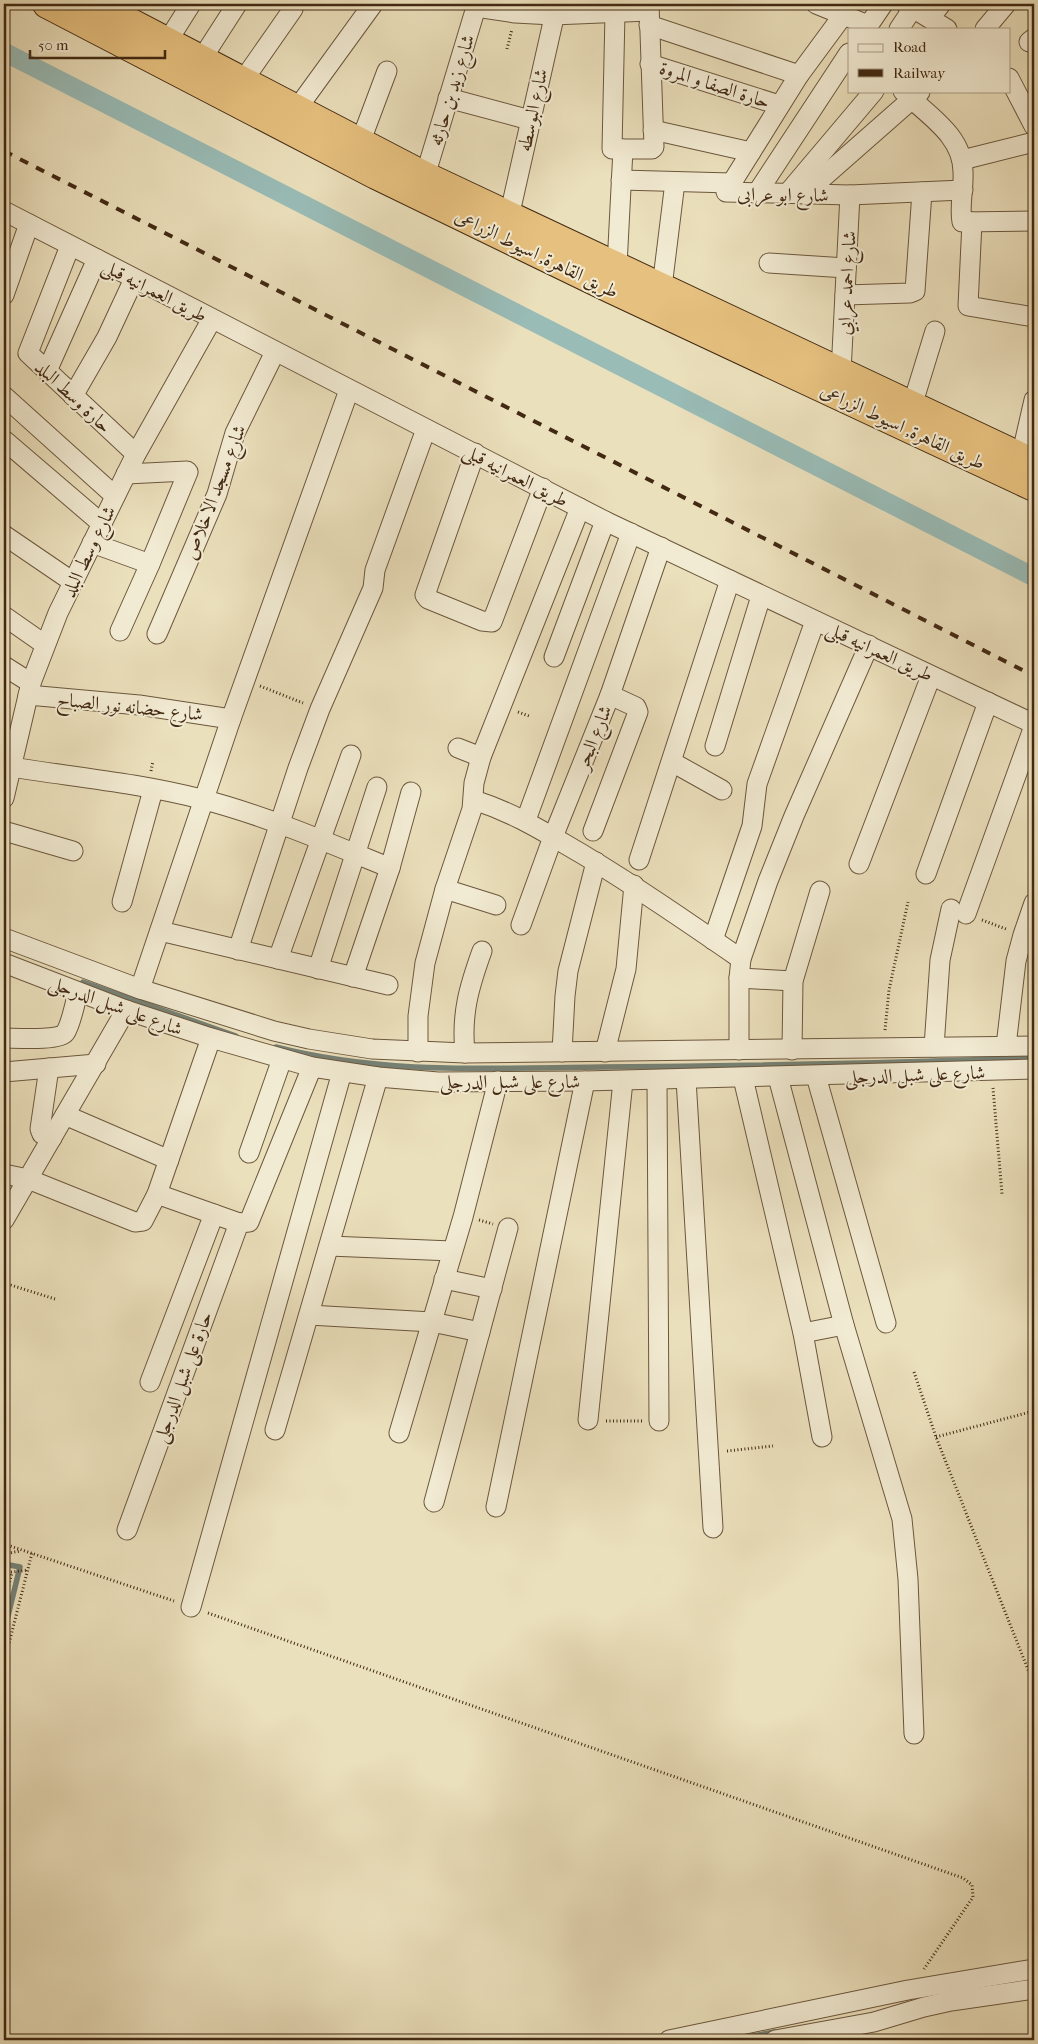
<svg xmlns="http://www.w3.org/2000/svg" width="1038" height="2044" viewBox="0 0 1038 2044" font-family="'IM FELL French Canon',Amiri,serif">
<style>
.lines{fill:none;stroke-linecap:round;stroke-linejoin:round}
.stream{stroke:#768175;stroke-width:5.5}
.canal{stroke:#99bcb7;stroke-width:19}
.minor-casing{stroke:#6c573d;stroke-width:21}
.trunk-casing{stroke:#422913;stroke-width:30}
.path{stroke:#422913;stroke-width:3;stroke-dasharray:1 2.5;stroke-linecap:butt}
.minor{stroke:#f2ebd3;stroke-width:19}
.trunk{stroke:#e6c07e;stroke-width:28}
.rail{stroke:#422913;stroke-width:4;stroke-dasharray:9 9;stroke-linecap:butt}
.labels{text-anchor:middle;stroke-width:4;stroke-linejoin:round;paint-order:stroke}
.street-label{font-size:19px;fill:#422913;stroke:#f2ebd3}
</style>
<rect width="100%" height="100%" fill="#ebe0bc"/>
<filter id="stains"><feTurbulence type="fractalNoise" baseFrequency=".004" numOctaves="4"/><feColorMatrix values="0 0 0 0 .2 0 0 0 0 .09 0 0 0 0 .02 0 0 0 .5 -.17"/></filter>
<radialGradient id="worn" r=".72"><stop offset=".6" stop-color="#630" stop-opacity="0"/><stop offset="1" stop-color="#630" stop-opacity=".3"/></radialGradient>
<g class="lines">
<g class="stream">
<path d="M83,982L236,1036"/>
<path d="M276,1047C383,1075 493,1068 603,1067C747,1066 890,1063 1034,1058"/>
<path d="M4,1564L20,1567L4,1632"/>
<path d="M1019,1982L1034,1979"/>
<path d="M731,2040L775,2032"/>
</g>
<path class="canal" d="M4,52L1034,577"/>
<defs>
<g id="minor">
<path d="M816,4L868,25"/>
<path d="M906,4L947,29"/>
<path d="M476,7L515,13L553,15L649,11"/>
<path d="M615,13L612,149H652L654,147L649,4"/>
<path d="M844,14L799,75L726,192L850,195L963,190"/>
<path d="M930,18L941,4"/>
<path d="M649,25L799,75"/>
<path d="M866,29L883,4"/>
<path d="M899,29L913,8"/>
<path d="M985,29L1006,4"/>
<path d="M167,42L191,4"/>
<path d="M1029,42L1034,38"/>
<path d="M201,60L237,4"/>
<path d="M650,64L779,105"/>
<path d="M1009,78L1034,126"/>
<path d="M242,82L293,9"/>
<path d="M903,91C927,115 963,135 963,172C964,188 959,207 962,222L1034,221"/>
<path d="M448,98L530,120"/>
<path d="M296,110L373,4"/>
<path d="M653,130L751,152"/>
<path d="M360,143L387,71"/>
<path d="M962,160L1034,142"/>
<path d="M425,176L477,4"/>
<path d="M621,180L731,183"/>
<path d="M757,193L849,53"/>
<path d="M787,194L874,91"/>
<path d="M804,194L920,92"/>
<path d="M4,211L605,521L1034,724"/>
<path d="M509,217L557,4"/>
<path d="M972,222L968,306L1034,317"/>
<path d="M70,246L28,353L136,454"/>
<path d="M769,263L846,268"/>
<path d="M617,266L623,149"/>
<path d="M662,287L675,182"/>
<path d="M4,295L29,224"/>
<path d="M845,295L910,293L915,291L922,192"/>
<path d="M47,371L97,259"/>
<path d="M841,372L850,195"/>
<path d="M4,396L115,496"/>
<path d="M73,396L107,337L134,279"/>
<path d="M912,406L935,331"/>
<path d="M4,440L101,523"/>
<path d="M475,453L425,595L428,599L482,621L492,622L543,488"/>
<path d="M1021,457L1034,400"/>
<path d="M4,535L73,582"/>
<path d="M92,543L150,564"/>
<path d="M4,616L44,644"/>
<path d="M120,631L150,564L188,472L187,471L126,474"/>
<path d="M157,634L217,494L235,433L275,352"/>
<path d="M554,657L605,521"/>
<path d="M4,666L31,683"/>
<path d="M28,695L139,705L231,719"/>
<path d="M715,746L761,596"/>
<path d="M458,748L481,757"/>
<path d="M672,762L722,790"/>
<path d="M11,767C74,777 139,783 201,799C264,815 329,843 390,868"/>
<path d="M4,798L31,683L58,613L136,454L212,319"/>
<path d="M474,800C517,814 544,832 582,854C637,887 689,923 741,959"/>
<path d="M526,820L631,533"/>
<path d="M4,831L73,851"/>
<path d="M593,831L638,712L636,707L610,695"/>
<path d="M639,860L730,580"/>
<path d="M859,864L931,676"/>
<path d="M926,874L988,702"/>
<path d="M445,889L496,905"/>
<path d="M122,902L153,790"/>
<path d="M966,914L1034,726"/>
<path d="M521,925L553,837L610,695L661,547"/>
<path d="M160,931L388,985"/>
<path d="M4,938L140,989L274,1031L309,1039L372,1049L465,1053L1034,1046"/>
<path d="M713,940L752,826L757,784L815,621"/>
<path d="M238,950L298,768L320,709L373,588L375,570L426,429"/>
<path d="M278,959L351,755"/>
<path d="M4,963L126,1010L211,1038L312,1067L378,1077L438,1082L585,1081L1034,1069"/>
<path d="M318,969L377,787"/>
<path d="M353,977L390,868L411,792"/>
<path d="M739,978L793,981"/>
<path d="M140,989L231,719L349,390"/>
<path d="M4,1038C15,1038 59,1041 65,1033C71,1025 75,1003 78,992"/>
<path d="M1006,1046L1016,961L1023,935L1034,903"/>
<path d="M934,1047L940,960L951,909"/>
<path d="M739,1050V978L741,959L768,881L794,816L869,645"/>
<path d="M792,1050L793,981L820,891"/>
<path d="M418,1052V1016L425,963L445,889L472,809L474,783L481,757L580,508"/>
<path d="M562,1052L565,996L568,971L596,862"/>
<path d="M605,1052L626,969L634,885"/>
<path d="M465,1053C461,1014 469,987 482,951"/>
<path d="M49,1068L40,1129L42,1134L52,1138"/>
<path d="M4,1072L96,1064"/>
<path d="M816,1076L886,1323"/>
<path d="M778,1077L844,1325L902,1519L908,1579L914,1734"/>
<path d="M743,1078L803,1333L822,1437"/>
<path d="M686,1079L713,1528"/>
<path d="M657,1080L659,1421"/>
<path d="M65,1115L169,1160"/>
<path d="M249,1153L282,1059"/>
<path d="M4,1174L28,1179L135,1222L143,1221L157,1194L211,1038"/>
<path d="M157,1194L239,1223L249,1222L312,1067"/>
<path d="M4,1220L126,1010"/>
<path d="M329,1246L452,1251"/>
<path d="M444,1279L492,1289"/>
<path d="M309,1315L432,1322L480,1332"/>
<path d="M803,1333L844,1325"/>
<path d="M150,1382L214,1214"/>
<path d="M588,1420L623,1081"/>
<path d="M275,1430L378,1077"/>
<path d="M399,1433L463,1217L498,1081"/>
<path d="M434,1502L508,1228"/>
<path d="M496,1507L585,1081"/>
<path d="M127,1530L239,1223"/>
<path d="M191,1607L342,1072"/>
<path d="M669,2040L908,1990L1034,1969"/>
<path d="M775,2040L874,2022L924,2007L951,2001L1034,1989"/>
</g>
<g id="trunk">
<path d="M47,4L376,175L611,289L1034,487"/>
<path d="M95,4L425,176L1034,463"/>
</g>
</defs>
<use href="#minor" class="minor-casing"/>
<use href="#trunk" class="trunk-casing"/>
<g class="path">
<path d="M507,49L512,29"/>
<path d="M260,686L303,703"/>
<path d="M518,712L529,716"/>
<path d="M151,771L153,761"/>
<path d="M982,920L1006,929"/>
<path d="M885,1030L889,990L908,902"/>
<path d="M993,1088L1002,1194"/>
<path d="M479,1220L493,1224"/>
<path d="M4,1283L55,1299"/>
<path d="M914,1372L936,1437L1034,1685"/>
<path d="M606,1421H642"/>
<path d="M936,1437L1034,1411"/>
<path d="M727,1451L773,1446"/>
<path d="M4,1544L174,1601"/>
<path d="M4,1554L20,1551"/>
<path d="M4,1573L28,1570"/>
<path d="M4,1606L12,1572"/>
<path d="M208,1613L963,1878L972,1885L973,1897L924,1969"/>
<path d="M4,1663L32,1553"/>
</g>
<use href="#minor" class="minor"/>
<use href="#trunk" class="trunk"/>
<path class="rail" d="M4,151L1034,676"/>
</g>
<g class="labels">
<g class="street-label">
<text transform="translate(715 84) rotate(18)" y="7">حارة الصفا و المروة</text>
<text transform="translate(451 90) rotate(-73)" y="7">شارع زيد بن حارثه</text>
<text transform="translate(532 110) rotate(-78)" y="7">شارع البوسطه</text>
<text transform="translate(783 194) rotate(1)" y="7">شارع ابو عرابى</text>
<text transform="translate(537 253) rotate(26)" y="7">طريق القاهرة, اسيوط الزراعى</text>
<text transform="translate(846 283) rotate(-87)" y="7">شارع احمد عرابي</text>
<text transform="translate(155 290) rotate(27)" y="7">طريق العمرانيه قبلى</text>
<text transform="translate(74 396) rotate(43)" y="7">حارة وسط البلد</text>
<text transform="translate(903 426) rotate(25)" y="7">طريق القاهرة, اسيوط الزراعى</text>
<text transform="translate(516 475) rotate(27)" y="7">طريق العمرانيه قبلى</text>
<text transform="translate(214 492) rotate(-69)" y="7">شارع مسجد الاخلاص</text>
<text transform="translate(88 551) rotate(-64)" y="7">شارع وسط البلد</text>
<text transform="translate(880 651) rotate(25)" y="7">طريق العمرانيه قبلى</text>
<text transform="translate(130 706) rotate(6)" y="7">شارع حضانه نور الصباح</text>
<text transform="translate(593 737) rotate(-68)" y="7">شارع البحر</text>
<text transform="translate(116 1005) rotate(20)" y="7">شارع على شبل الدرجلى</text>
<text transform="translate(915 1074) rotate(-2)" y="7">شارع على شبل الدرجلى</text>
<text x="510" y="1088">شارع على شبل الدرجلى</text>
<text transform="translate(182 1377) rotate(-70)" y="7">حارة على شبل الدرجلى</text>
</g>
</g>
<rect width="1038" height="2044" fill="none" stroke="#ebe0bc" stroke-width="20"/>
<rect x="5" y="5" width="1028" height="2034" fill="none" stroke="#422913" stroke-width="2.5"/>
<rect x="10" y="10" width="1018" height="2024" fill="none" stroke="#422913"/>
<rect x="848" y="28" width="162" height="65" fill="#f2ebd3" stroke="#ac9d86"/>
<rect x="858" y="44" width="25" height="8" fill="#f2ebd3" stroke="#ac9d86"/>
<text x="893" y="52" font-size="15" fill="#422913">Road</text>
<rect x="858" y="69" width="25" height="8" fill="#422913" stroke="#ac9d86"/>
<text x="893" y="78" font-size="15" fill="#422913">Railway</text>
<path d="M30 50v8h135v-8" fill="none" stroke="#422913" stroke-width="2.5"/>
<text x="38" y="50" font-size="15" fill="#422913" stroke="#f2ebd3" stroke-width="4" paint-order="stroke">50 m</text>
<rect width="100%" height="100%" filter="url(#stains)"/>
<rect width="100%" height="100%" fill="url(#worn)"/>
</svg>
